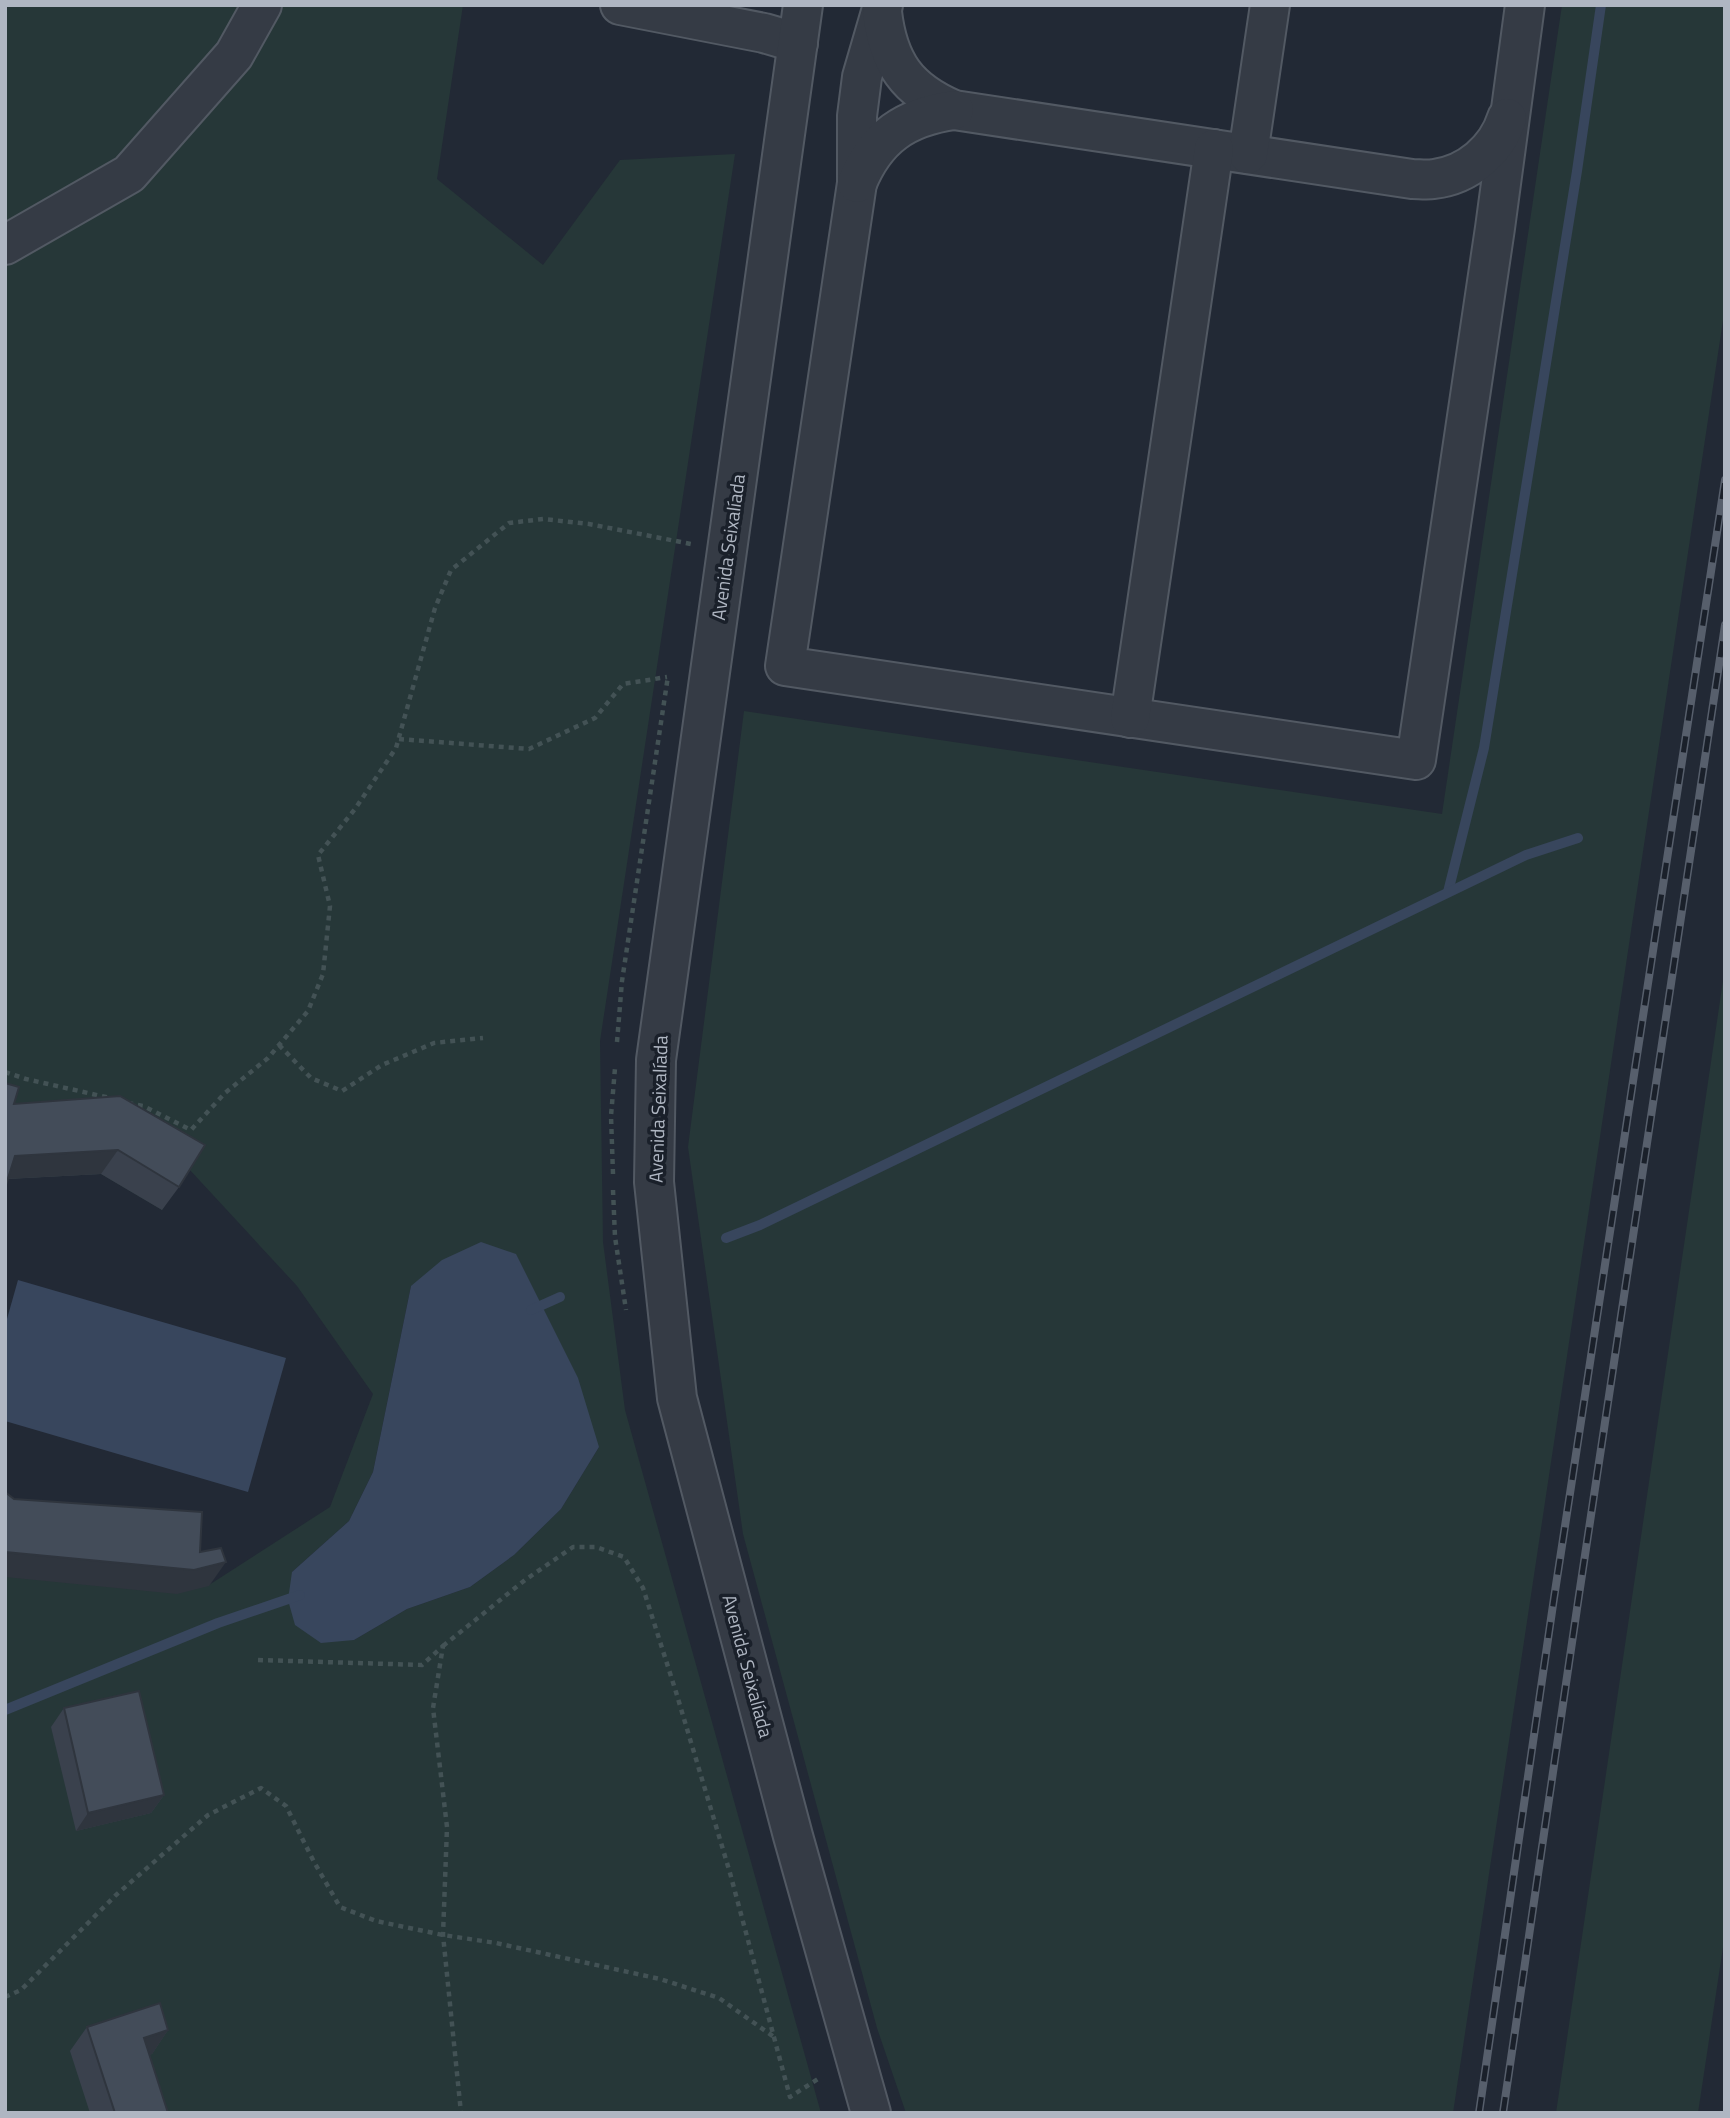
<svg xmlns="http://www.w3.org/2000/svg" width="1730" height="2118" viewBox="0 0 1730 2118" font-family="'Titillium Web',sans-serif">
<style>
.green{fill:#263738;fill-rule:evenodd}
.water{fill:#38465d}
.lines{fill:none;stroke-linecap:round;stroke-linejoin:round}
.stream{stroke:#38465d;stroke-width:10}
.minor-casing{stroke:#525963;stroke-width:42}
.path{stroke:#435255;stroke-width:4.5;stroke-dasharray:5 5;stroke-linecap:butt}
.minor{stroke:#353b45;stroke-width:38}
.rail-casing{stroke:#575f6c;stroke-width:8}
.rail{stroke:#1a202a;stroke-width:5;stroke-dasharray:16;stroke-linecap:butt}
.wall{fill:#3a414d}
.shaded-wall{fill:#2f353e}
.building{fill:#434c59;stroke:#2f353e;stroke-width:2}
.labels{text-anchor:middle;stroke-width:7;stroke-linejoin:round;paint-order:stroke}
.street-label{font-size:19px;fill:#afb6c2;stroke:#1a202a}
</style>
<rect width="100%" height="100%" fill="#222935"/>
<g class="green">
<path d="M5,5H463L437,179L543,265L620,160L735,154L600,1041L603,1242L625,1410L821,2113H5V1523L209,1585L330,1507L373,1394L297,1286L189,1169L162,1210L101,1174L5,1179ZM411,1286L599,1447L561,1509L514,1555L470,1587L407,1609L354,1640L292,1572L349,1521L373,1472Z"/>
<path d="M1562,5H1725V307L1453,2113H906L877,2028L743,1534L688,1147L744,711L1442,814Z"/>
<path d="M1725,967V1934L1698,2113H1556Z"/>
</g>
<g class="water">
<path d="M481,1242L516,1254L578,1378L599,1447L561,1509L514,1555L470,1587L407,1609L354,1640L321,1643L295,1625L288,1600L292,1572L349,1521L373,1472L411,1286L442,1260Z"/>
<path d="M18,1280L286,1358L248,1492L5,1421V1326Z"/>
</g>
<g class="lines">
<g class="stream">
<path d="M1448,892L1484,748L1577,171L1601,5"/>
<path d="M726,1238L760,1225L1526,855L1578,838"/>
<path d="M531,1310L560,1297"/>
<path d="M5,1710L218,1623L300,1595"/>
</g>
<defs>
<g id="minor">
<path d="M620,5L764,33L798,43"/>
<path d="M803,5L656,1060L654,1182L677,1398L793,1836L871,2113"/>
<path d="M883,5L862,77L857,116V183L785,666L1416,760L1495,228L1525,5"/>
<path d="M882,12C888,63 907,90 954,110L1412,179C1419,179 1427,180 1434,179C1468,175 1497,150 1507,118"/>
<path d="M1248,154L1270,5"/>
<path d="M857,183C876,137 905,117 954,110"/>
<path d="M5,245L129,174L234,55L262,5"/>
<path d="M1130,718L1214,149"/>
</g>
</defs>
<use href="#minor" class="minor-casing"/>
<g class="path">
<path d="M399,739L529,749L595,718L623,684L667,677"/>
<path d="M617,1042L622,981L668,676"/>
<path d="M279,1045L311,1078L342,1091L382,1065L434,1043L483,1038"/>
<path d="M5,1072L26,1079L110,1098"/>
<path d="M128,1103L143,1106L191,1130L225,1093L268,1058L308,1011L323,974L330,906L318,855L355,809L396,748L435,608L451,570L509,523L543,519L589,524L691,544"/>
<path d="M613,1174L611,1116L615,1068"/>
<path d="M613,1190L615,1237L626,1310"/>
<path d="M443,1646L525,1580L573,1547H596L624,1557L643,1588L676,1692L730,1873L790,2097L821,2077"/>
<path d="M258,1660L422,1665L443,1646L433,1708L447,1827L443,1935L461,2113"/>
<path d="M5,1997L21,1990L116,1895L208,1815L261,1788L286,1806L314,1862L340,1907L376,1921L443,1935L496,1943L660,1979L719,1998L774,2037"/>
</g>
<use href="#minor" class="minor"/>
<defs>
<g id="rail">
<path d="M1479,2113L1554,1598L1725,480"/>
<path d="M1503,2113L1579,1595L1725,625"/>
</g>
</defs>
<use href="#rail" class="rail-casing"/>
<use href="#rail" class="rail"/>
</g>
<g class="wall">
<path d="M120,1096L179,1187L162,1210L101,1174L8,1179L14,1104Z"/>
<path d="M64,1708L164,1795L151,1813L76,1831L51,1727Z"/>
<path d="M87,2027L168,2030L152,2054L149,2055L168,2113H90L70,2051Z"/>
</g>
<g class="shaded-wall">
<path d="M118,1150L101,1174L5,1179L15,1156Z"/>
<path d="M5,1552L226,1562L209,1586L177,1594L5,1577Z"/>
<path d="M164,1795L151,1813L76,1831L88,1813Z"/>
<path d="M168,2030L152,2054L127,2062L144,2038Z"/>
</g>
<g class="building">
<path d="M5,1083L19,1087L14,1104L120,1096L205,1145L179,1187L118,1150L15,1156L5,1188Z"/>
<path d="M5,1492L14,1499L202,1512L200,1552L221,1548L226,1562L194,1570L5,1552Z"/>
<path d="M139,1691L164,1795L88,1813L64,1708Z"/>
<path d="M160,2003L168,2030L144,2038L168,2113H115L87,2027Z"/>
</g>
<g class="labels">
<g class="street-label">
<text transform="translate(728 547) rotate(-82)" y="7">Avenida Seixalíada</text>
<text transform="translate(658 1109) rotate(-88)" y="7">Avenida Seixalíada</text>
<text transform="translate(748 1666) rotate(75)" y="7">Avenida Seixalíada</text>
</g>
</g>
<rect width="1730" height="2118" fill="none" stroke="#afb6c2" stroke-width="14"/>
</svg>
